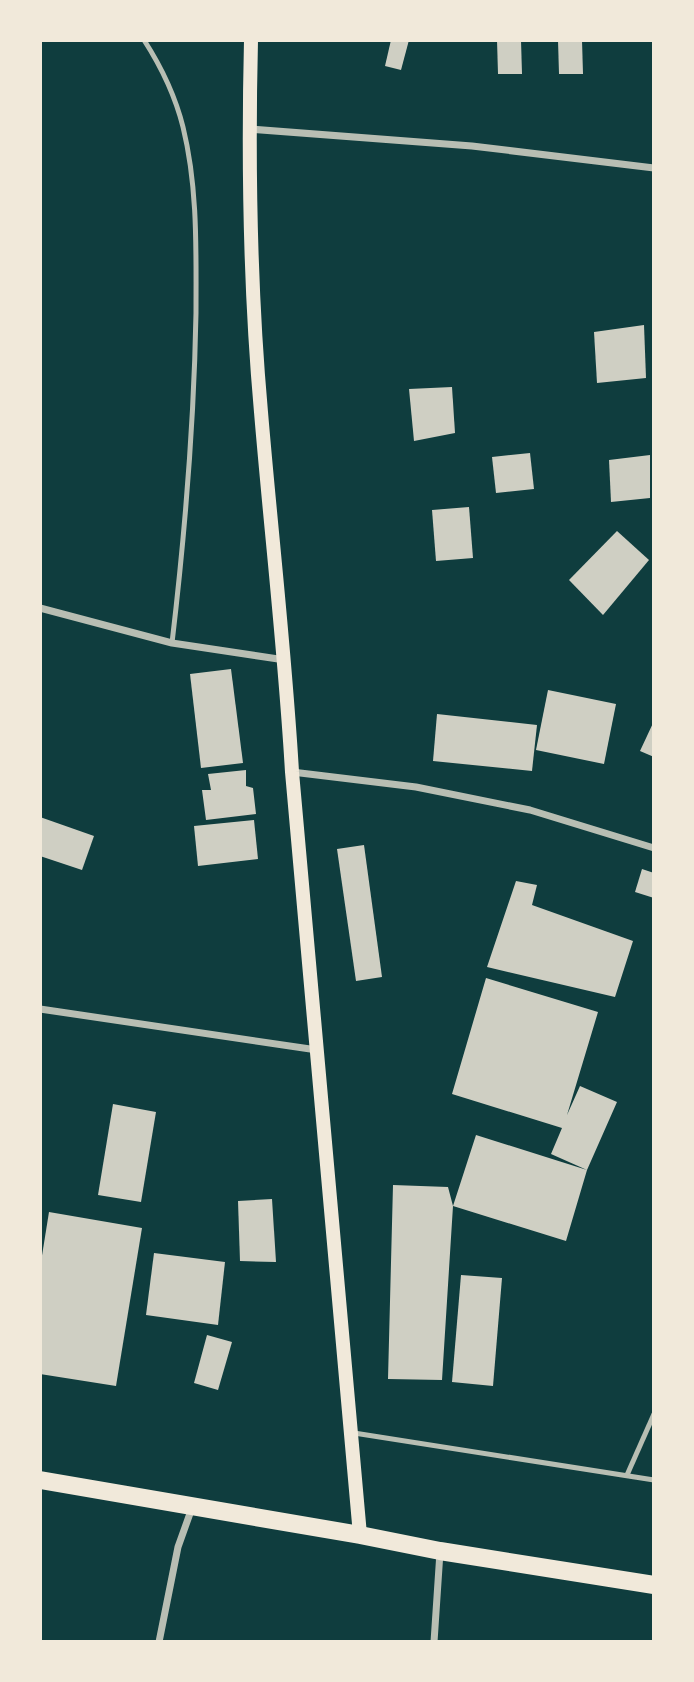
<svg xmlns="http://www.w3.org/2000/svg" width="694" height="1682" viewBox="0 0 694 1682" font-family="Manrope,sans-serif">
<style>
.building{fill:#cfcfc3}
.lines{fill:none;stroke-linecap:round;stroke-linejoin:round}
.service{stroke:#b8beb3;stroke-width:5}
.minor{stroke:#b8beb3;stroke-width:7}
.secondary{stroke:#f1e9da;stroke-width:14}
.primary{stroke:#f1e9da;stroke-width:18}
</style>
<rect width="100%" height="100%" fill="#0f3d3e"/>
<g class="building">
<path d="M391,40H409L401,70L385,66Z"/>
<path d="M497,40H521L522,74H498Z"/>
<path d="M558,40H582L583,74H559Z"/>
<path d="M644,325L646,378L597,383L594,332Z"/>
<path d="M452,387L455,433L414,441L409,389Z"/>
<path d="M530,453L534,489L496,493L492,457Z"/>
<path d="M650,455V498L611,502L609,460Z"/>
<path d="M469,507L473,558L436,561L432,510Z"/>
<path d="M617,531L649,560L603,615L569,580Z"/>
<path d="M231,669L243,763L201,768L190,674Z"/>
<path d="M548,690L616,704L604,764L536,750Z"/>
<path d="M437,714L537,725L532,771L433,761Z"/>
<path d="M654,721V757L640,751Z"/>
<path d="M246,770V786L253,788L256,814L206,820L202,790H211L208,774Z"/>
<path d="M40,817L94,836L82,870L40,856Z"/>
<path d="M254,820L258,859L198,866L194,826Z"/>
<path d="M364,845L382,977L356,981L337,849Z"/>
<path d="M642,869L654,873V898L635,892Z"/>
<path d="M516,881L537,885L532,905L633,941L615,997L487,967Z"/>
<path d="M486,978L598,1012L567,1115L580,1086L617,1102L587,1170L566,1241L453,1206L442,1380L388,1379L393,1185L448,1187L453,1206L476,1135L587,1170L551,1154L562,1128L452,1094Z"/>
<path d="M113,1104L156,1112L141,1202L98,1195Z"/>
<path d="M272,1199L276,1262L240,1261L238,1201Z"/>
<path d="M49,1212L142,1228L116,1386L40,1374V1268Z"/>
<path d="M154,1253L225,1262L218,1325L146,1315Z"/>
<path d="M461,1275L502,1278L493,1386L452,1382Z"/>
<path d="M207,1335L232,1342L218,1390L194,1383Z"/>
</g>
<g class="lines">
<g class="service">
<path d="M144,40C162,68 175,95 183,127C198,188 196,251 196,313C194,424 185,533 172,643"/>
<path d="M354,1433L654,1480"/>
<path d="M627,1475L654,1414"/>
</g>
<g class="minor">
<path d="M249,129L472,146L654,168"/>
<path d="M40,608L172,643L285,660"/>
<path d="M292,772L416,787L530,810L654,848"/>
<path d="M40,1009L317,1050"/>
<path d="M159,1642L178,1547L193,1505"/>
<path d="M434,1642L440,1552"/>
</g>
<path class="secondary" d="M251,40C248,164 250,289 261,412C271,532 285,651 292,772L360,1535"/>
<path class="primary" d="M40,1480L360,1535L440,1551L654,1585"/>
</g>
<rect width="694" height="1682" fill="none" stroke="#f1e9da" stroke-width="84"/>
</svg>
